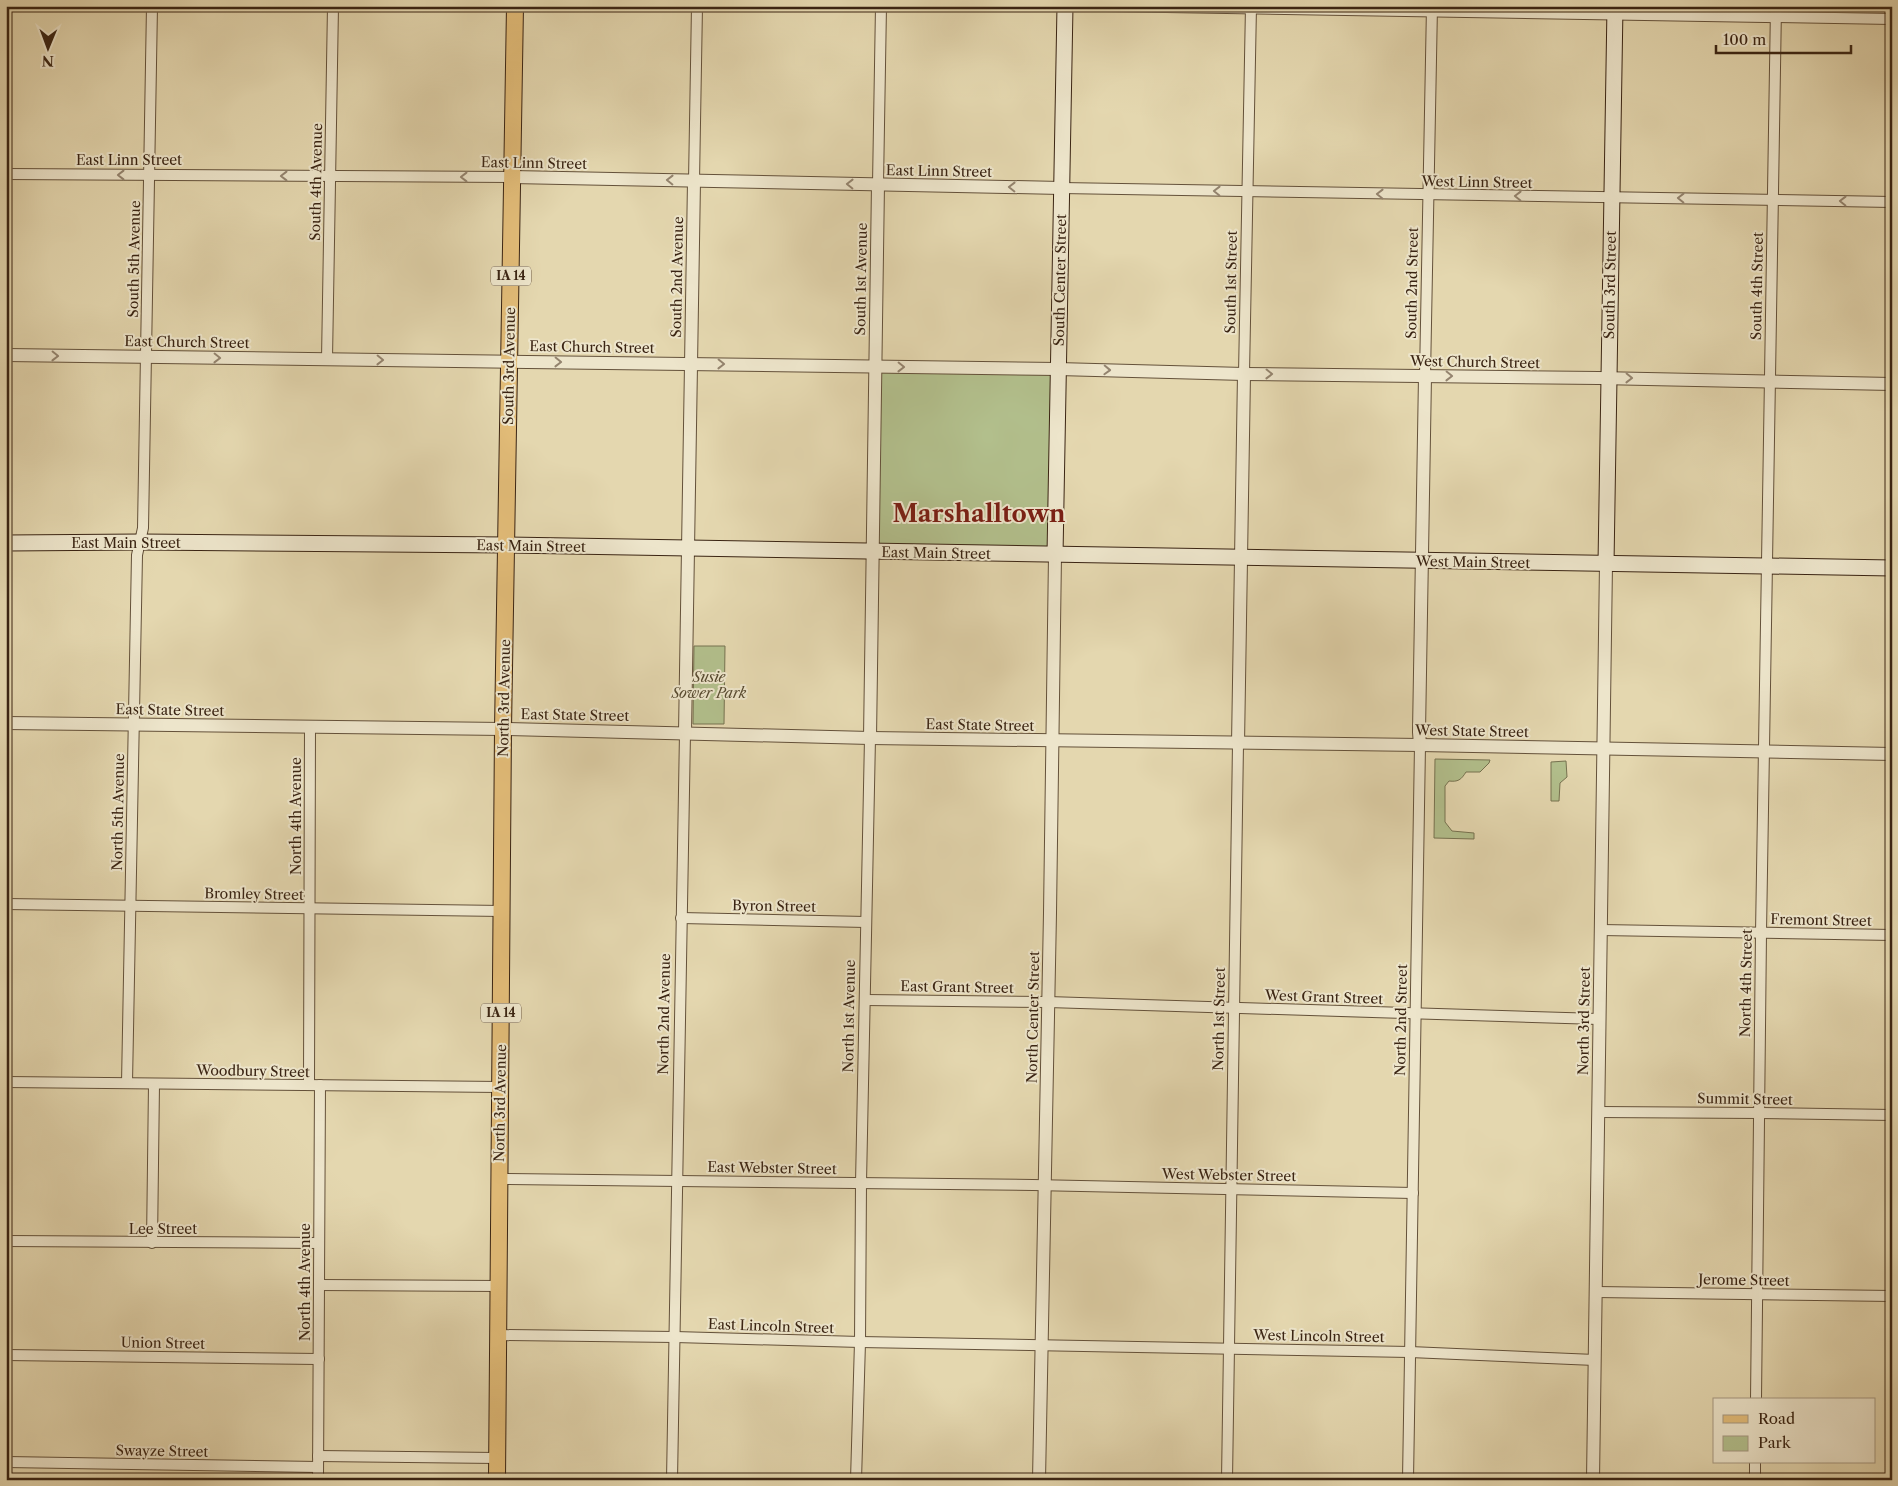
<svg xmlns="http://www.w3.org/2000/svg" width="1898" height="1486" viewBox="0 0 1898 1486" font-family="'Libre Caslon Text',serif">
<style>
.green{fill:#b2bf8c;stroke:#767250}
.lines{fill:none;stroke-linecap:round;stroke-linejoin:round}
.minor-casing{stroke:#64513a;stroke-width:12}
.tertiary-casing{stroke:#64513a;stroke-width:14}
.secondary-casing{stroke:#3a2413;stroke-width:17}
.primary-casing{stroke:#3a2413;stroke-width:18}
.minor{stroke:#ede5cb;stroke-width:10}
.tertiary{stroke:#ede5cb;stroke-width:12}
.secondary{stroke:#ede5cb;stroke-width:15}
.primary{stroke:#e2bc78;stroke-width:16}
.oneway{stroke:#94846f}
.labels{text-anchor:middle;stroke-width:4;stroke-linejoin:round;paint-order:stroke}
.shield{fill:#ede5cb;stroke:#705e4a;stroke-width:1}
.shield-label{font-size:12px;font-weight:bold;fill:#3a2413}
.street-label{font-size:14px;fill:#3a2413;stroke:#ede5cb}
.park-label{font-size:14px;font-style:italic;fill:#584b31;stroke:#ede5cb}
.town-label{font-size:24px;font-weight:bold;fill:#7a1f14;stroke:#ede5cb}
</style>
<rect width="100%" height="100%" fill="#e4d7af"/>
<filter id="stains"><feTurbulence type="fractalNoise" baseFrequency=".004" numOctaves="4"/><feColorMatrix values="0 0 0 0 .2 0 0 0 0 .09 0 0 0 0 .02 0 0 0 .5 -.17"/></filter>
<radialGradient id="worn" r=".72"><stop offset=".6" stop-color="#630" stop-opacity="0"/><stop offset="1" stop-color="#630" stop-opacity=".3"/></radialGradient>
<g class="green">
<path d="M875,366L1058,369L1055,555L872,552Z"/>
<path d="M694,646H725L724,724H693Z"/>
<path d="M1435,759L1490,760L1489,763L1480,772H1466C1461,780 1458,782 1449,781L1445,786V822L1452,831L1474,833V839L1434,838Z"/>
<path d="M1566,761L1567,777L1560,783L1559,801H1551V762Z"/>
</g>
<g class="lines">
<defs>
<g id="minor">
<path d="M1105,6L1892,19"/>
<path d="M6,174L512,177"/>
<path d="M694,181L697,6"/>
<path d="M878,184L881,6"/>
<path d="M1061,188L1892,202"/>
<path d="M327,359L333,6"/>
<path d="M1244,374L1251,6"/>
<path d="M1425,376L1432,6"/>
<path d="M6,904L502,911"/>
<path d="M681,918L866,922"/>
<path d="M1601,930L1892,935"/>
<path d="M865,1000L1048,1002L1599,1019"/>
<path d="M6,1082L500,1087"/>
<path d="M127,1083L137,555L143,528L152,6"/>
<path d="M309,1085L310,726"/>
<path d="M1598,1112L1759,1113L1892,1115"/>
<path d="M500,1179L1033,1185L1413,1193"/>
<path d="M6,1241L319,1243"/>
<path d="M152,1243L154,1084"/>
<path d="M319,1285L499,1286"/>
<path d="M1596,1292L1892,1296"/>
<path d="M498,1335L675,1337L860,1342L1410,1352L1595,1360"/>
<path d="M6,1355L319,1359"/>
<path d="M1756,1400L1761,933L1776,6"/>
<path d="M318,1456L497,1458"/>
<path d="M6,1462L318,1467"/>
<path d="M318,1480L320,1085"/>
<path d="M672,1480L685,733"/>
<path d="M856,1480L860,1342L861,1183L870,738"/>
<path d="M1227,1480L1238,744"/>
<path d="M1408,1480L1420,745"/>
<path d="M1755,1480V1462"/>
</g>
<g id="tertiary">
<path d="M512,177L1061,188"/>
<path d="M6,355L1058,369L1244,374L1599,378L1892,384"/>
<path d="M6,723L503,729L870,738L1420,745L1892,754"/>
<path d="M685,733L694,181"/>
<path d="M870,738L878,184"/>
<path d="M1238,744L1244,374"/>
<path d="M1420,745L1419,732L1425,376"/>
<path d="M1039,1480L1050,913L1055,555"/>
<path d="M1593,1480L1606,564"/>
</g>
<g id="secondary">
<path d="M6,543L141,542L507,545L1892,568"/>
<path d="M1055,555L1065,6"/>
<path d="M1606,564L1615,6"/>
</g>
<path id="primary" d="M497,1480L503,729L515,6"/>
</defs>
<use href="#minor" class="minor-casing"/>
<use href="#tertiary" class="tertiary-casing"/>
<use href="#secondary" class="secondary-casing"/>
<use href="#primary" class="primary-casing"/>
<use href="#minor" class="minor"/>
<use href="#tertiary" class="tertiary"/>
<use href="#secondary" class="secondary"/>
<use href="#primary" class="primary"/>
</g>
<defs><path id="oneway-chevron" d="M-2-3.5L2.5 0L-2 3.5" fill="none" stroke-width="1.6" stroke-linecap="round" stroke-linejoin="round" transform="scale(1.25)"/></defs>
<g class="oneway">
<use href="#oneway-chevron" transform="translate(121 175) rotate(-180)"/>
<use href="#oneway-chevron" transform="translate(284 176) rotate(-180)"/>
<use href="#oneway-chevron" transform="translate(464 177) rotate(-180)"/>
<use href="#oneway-chevron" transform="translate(670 180) rotate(-179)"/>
<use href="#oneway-chevron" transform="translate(850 184) rotate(-179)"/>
<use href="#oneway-chevron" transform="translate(1012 187) rotate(-179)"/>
<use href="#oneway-chevron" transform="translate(1217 191) rotate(-179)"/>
<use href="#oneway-chevron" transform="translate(1380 194) rotate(-179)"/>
<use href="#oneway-chevron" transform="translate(1518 196) rotate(-179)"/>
<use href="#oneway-chevron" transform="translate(1681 198) rotate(-179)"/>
<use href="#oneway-chevron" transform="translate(1843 201) rotate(-179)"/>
<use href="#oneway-chevron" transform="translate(55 356) rotate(1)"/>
<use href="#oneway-chevron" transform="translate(217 358) rotate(1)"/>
<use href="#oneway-chevron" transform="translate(380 360) rotate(1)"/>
<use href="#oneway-chevron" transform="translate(558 362) rotate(1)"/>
<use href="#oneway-chevron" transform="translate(721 364) rotate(1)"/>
<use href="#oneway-chevron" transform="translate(901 367) rotate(1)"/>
<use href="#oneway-chevron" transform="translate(1107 370) rotate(2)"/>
<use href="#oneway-chevron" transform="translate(1269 374) rotate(1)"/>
<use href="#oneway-chevron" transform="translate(1449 376) rotate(1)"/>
<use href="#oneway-chevron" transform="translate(1629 378) rotate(1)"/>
</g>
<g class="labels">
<g class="shield">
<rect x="491" y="266.5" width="40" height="19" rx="4"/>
<rect x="481" y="1003.5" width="40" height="19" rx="4"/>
</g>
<g class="shield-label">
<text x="511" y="280">IA 14</text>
<text x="501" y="1017">IA 14</text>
</g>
<g class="street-label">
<text x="129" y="165">East Linn Street</text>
<text transform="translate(534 163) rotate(1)" y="5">East Linn Street</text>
<text transform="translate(939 171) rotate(1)" y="5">East Linn Street</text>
<text transform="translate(316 182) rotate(-89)" y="5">South 4th Avenue</text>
<text transform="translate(1477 182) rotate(1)" y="5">West Linn Street</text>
<text transform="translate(134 259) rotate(-89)" y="5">South 5th Avenue</text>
<text transform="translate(677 277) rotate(-89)" y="5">South 2nd Avenue</text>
<text transform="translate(861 279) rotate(-89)" y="5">South 1st Avenue</text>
<text transform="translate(1060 280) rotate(-89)" y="5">South Center Street</text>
<text transform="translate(1231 282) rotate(-89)" y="5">South 1st Street</text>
<text transform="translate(1412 283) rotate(-89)" y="5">South 2nd Street</text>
<text transform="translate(1610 285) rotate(-89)" y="5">South 3rd Street</text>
<text transform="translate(1757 286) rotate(-89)" y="5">South 4th Street</text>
<text transform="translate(187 342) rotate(1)" y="5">East Church Street</text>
<text transform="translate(592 347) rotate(1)" y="5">East Church Street</text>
<text transform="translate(1475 362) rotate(1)" y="5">West Church Street</text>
<text transform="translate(509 366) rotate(-89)" y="5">South 3rd Avenue</text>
<text x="126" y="548">East Main Street</text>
<text transform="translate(531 546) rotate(1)" y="5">East Main Street</text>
<text transform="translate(936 553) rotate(1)" y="5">East Main Street</text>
<text transform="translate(1473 562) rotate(1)" y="5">West Main Street</text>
<text transform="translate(504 698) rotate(-89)" y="5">North 3rd Avenue</text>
<text transform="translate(170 710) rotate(1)" y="5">East State Street</text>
<text transform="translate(575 715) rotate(1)" y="5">East State Street</text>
<text transform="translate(980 725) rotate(1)" y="5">East State Street</text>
<text transform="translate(1472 731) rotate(1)" y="5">West State Street</text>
<text transform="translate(118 812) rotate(-89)" y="5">North 5th Avenue</text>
<text transform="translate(296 816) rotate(-90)" y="5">North 4th Avenue</text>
<text transform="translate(254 894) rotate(1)" y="5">Bromley Street</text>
<text transform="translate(774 906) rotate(1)" y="5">Byron Street</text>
<text transform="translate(1821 920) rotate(1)" y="5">Fremont Street</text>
<text transform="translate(1746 983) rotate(-89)" y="5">North 4th Street</text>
<text transform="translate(957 987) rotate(1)" y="5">East Grant Street</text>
<text transform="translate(1324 997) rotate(2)" y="5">West Grant Street</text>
<text transform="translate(664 1014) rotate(-89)" y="5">North 2nd Avenue</text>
<text transform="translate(849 1016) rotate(-89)" y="5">North 1st Avenue</text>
<text transform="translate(1033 1017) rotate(-89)" y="5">North Center Street</text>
<text transform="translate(1219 1019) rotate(-89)" y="5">North 1st Street</text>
<text transform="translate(1401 1020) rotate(-89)" y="5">North 2nd Street</text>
<text transform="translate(1584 1021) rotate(-89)" y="5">North 3rd Street</text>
<text transform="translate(253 1071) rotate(1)" y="5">Woodbury Street</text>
<text transform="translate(1745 1099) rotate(1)" y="5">Summit Street</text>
<text transform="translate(500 1103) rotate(-89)" y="5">North 3rd Avenue</text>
<text transform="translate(772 1168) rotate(1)" y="5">East Webster Street</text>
<text transform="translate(1229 1175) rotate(1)" y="5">West Webster Street</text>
<text x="163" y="1234">Lee Street</text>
<text transform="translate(1744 1280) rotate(1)" y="5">Jerome Street</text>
<text transform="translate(305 1282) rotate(-90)" y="5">North 4th Avenue</text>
<text transform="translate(771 1326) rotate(2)" y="5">East Lincoln Street</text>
<text transform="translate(1319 1336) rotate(1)" y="5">West Lincoln Street</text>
<text transform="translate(163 1343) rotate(1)" y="5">Union Street</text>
<text transform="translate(162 1451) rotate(1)" y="5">Swayze Street</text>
</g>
<g class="park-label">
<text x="709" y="682">Susie<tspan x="709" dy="16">Sower Park</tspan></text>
</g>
<g class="town-label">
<text x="979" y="522">Marshalltown</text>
</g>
</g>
<rect width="1898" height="1486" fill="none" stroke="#e4d7af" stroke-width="25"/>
<rect x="8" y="8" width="1883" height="1471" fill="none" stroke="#3a2413" stroke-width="2.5"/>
<rect x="12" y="12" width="1873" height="1461" fill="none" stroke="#3a2413"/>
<rect x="1713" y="1398" width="162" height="65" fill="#ede5cb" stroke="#a59881"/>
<rect x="1723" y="1415" width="25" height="8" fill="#e2bc78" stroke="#a59881"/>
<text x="1758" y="1424" font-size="15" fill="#3a2413">Road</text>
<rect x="1723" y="1436" width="25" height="15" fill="#b2bf8c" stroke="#a59881"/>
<text x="1758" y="1448" font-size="15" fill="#3a2413">Park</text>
<g transform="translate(48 48) rotate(181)" stroke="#ede5cb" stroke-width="4" paint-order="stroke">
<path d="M0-4L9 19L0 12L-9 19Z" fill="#3a2413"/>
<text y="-8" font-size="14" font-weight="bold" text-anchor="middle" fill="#3a2413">N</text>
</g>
<path d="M1716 45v8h135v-8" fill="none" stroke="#3a2413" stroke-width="2.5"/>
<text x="1723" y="45" font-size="15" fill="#3a2413" stroke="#ede5cb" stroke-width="4" paint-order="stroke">100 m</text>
<rect width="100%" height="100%" filter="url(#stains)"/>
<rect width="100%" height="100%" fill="url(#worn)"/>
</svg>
